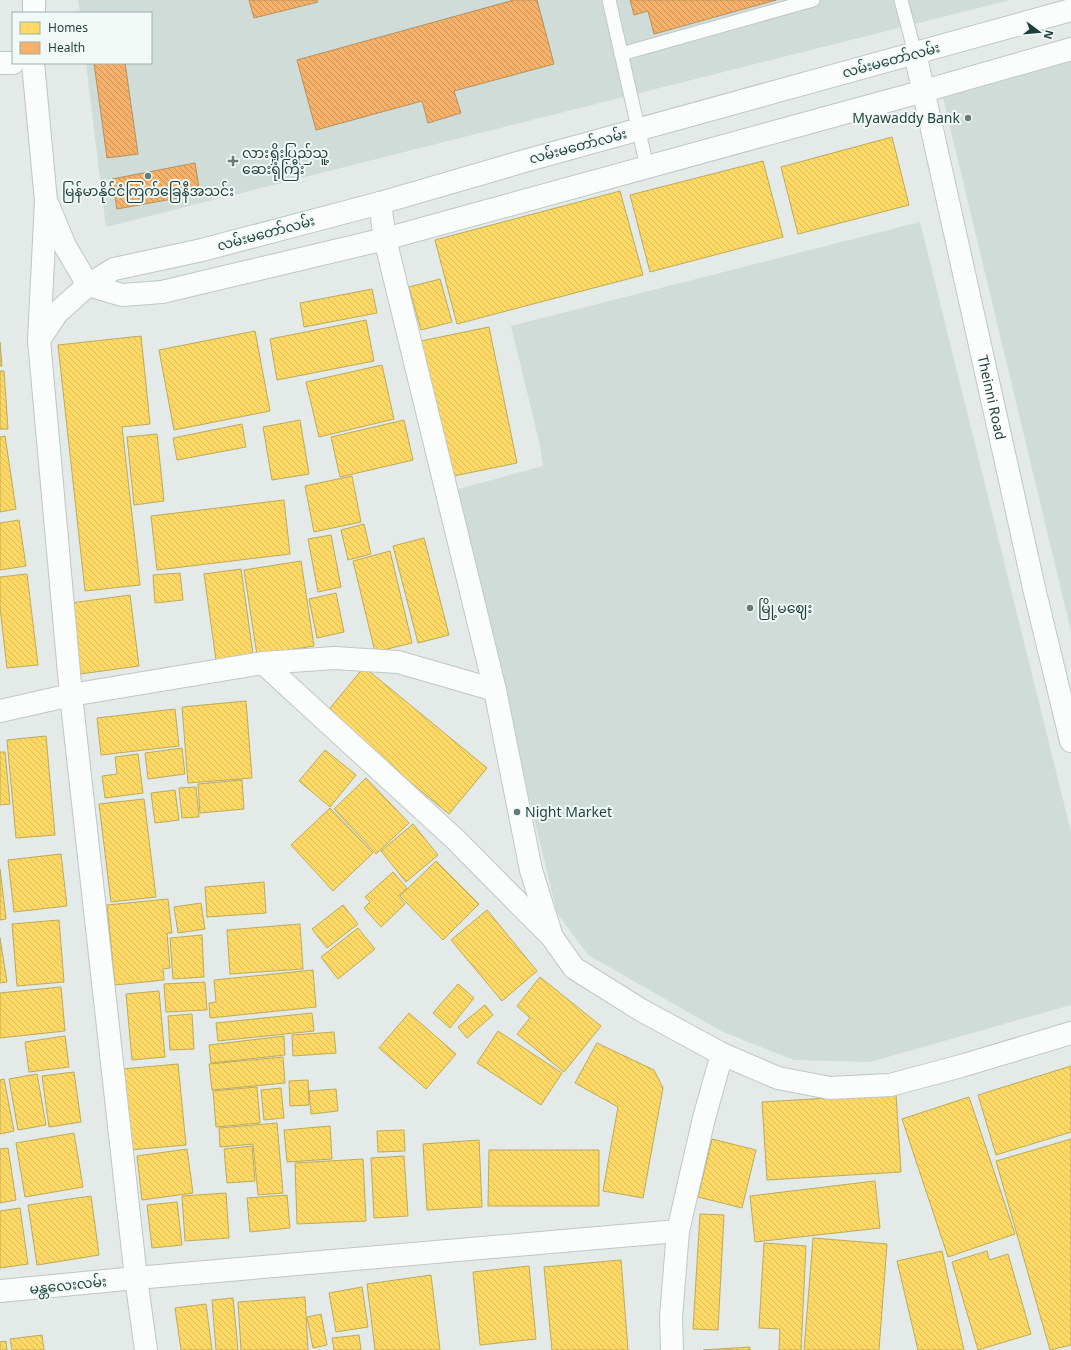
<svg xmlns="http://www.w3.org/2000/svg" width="1071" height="1350" viewBox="0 0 1071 1350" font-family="'Noto Sans','Noto Sans Myanmar',sans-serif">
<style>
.built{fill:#d0dcd8}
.homes{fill:url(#homes-back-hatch);stroke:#bcab59}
.health{fill:url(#health-back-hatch);stroke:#b6905d}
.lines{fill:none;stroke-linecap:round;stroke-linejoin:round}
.lane-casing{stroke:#c0c7c5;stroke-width:15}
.street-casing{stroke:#c0c7c5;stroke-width:24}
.secondary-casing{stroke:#bec7c5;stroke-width:24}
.lane{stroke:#fbfcfc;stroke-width:13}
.street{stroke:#fbfcfc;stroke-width:22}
.secondary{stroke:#fbfcfc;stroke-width:22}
.poi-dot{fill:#647b78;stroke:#f1f9f6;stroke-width:1.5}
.labels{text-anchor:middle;stroke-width:4;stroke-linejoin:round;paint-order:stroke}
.street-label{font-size:14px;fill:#1f3f3b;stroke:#f1f9f6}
.poi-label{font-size:14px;fill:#1f3f3b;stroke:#f1f9f6;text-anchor:start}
</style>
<defs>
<pattern id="homes-back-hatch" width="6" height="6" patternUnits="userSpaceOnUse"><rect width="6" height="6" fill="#ffd966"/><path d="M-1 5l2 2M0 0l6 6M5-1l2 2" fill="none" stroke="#dabb59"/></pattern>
<pattern id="health-back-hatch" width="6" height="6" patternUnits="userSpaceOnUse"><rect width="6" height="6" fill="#f6b26b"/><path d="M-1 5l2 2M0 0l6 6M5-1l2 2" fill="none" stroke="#c79259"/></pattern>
</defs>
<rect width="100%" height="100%" fill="#e3eae8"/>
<g class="built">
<path d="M78,0H1010L106,227L86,63H151V13H80Z"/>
<path d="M1071,61V631L943,98Z"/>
<path d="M920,222L1071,832V1005L870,1062L794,1060L723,1032L588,955L557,913L455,490L543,466L539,441L511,326Z"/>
</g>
<g class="homes">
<path d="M892,137L909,205L798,234L781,167Z"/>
<path d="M763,161L783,237L650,272L630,195Z"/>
<path d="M620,191L643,275L457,324L435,240Z"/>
<path d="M440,279L452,322L421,330L409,287Z"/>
<path d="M372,289L377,313L304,327L300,303Z"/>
<path d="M366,320L374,361L277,380L270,339Z"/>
<path d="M489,327L517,463L449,477L421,341Z"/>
<path d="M255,331L270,411L174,430L159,350Z"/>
<path d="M141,336L150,424L122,427L140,585L85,591L58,345Z"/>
<path d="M0,342L2,366H0Z"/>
<path d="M382,365L394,419L319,437L306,382Z"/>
<path d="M0,371H4L8,429H0Z"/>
<path d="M300,420L309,474L272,480L263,427Z"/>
<path d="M404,420L413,460L340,477L331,437Z"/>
<path d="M242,424L246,447L177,460L173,438Z"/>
<path d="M157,434L164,501L134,505L127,437Z"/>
<path d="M5,436L16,509L0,512V437Z"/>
<path d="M352,476L361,522L314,532L305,486Z"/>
<path d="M284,500L290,554L157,570L151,516Z"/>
<path d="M19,520L26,566L0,570V523Z"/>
<path d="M364,524L371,554L348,560L341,530Z"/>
<path d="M331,535L341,587L318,592L308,539Z"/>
<path d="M424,538L449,635L418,643L393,546Z"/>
<path d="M390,551L412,643L375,652L353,561Z"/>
<path d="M301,561L314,646L257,655L244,570Z"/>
<path d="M241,569L253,654L216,660L204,574Z"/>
<path d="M180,573L183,600L155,603L153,575Z"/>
<path d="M27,574L38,665L7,668L0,607V577Z"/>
<path d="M336,593L344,632L317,638L309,599Z"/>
<path d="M130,595L139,666L80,674L71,603Z"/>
<path d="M364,667L487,768L449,814L326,713Z"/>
<path d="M246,701L252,778L188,783L182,707Z"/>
<path d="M175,709L179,746L101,755L97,718Z"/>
<path d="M46,736L55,835L16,838L7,740Z"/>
<path d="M182,748L185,774L148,779L145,753Z"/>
<path d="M325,750L356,775L330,807L299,781Z"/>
<path d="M0,752H5L10,804L0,805Z"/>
<path d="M138,754L143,793L105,798L102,776L117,774L115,757Z"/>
<path d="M366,778L409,823L376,854L334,809Z"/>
<path d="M242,780L244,809L200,813L198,784Z"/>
<path d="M196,787L199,817L182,818L179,788Z"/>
<path d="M175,790L179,820L155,823L151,793Z"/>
<path d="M144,799L156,897L111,902L99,804Z"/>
<path d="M330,808L373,853L333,891L291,845Z"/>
<path d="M413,824L438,855L406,882L381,851Z"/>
<path d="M61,854L67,906L14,912L8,860Z"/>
<path d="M436,861L479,904L443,940L400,896Z"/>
<path d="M0,869L6,919L0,920Z"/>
<path d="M393,872L407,888L398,896L405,904L381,927L364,908L370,902L365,897Z"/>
<path d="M264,882L266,913L207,917L205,887Z"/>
<path d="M168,899L172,933H167L170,968L163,969L164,980L115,985L107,905Z"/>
<path d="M201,903L205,929L178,933L174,907Z"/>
<path d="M343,905L358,924L327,948L312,929Z"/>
<path d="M487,910L537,971L502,1001L451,940Z"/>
<path d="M59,920L64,982L17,986L12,924Z"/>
<path d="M300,924L303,969L230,974L227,930Z"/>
<path d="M358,928L375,949L338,979L321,957Z"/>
<path d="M202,935L204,977L173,979L170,938Z"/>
<path d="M0,938L7,982L0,983Z"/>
<path d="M313,970L316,1007L210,1018L209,1003L216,1002L214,980Z"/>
<path d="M540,977L601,1026L564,1072L517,1034L530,1018L517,1006Z"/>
<path d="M205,982L207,1010L166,1012L164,984Z"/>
<path d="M458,984L474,998L450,1028L433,1013Z"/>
<path d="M61,987L65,1031L0,1038V993Z"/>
<path d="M159,991L165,1057L132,1060L126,994Z"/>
<path d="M485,1005L493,1015L467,1038L458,1027Z"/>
<path d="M312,1013L314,1031L218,1041L216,1023Z"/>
<path d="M409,1013L456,1054L426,1089L379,1048Z"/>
<path d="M192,1014L194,1049L170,1050L168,1016Z"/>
<path d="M498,1031L562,1073L541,1105L477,1063Z"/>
<path d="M334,1032L336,1053L293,1056L292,1035Z"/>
<path d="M65,1036L69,1067L29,1072L25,1042Z"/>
<path d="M284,1036L285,1055L211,1063L209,1045Z"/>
<path d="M597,1043L654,1070L663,1088L643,1198L603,1191L618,1107L575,1083Z"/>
<path d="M283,1057L285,1083L212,1090L209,1064Z"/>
<path d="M178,1064L186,1145L129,1150L122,1069Z"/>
<path d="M1071,1066V1132L996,1155L978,1095Z"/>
<path d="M74,1072L81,1122L49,1127L42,1076Z"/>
<path d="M37,1074L46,1125L18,1130L9,1079Z"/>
<path d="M4,1079L14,1131L0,1134V1080Z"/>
<path d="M308,1080L309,1105L290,1106L289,1081Z"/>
<path d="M257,1087L260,1123L216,1127L213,1091Z"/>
<path d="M281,1088L284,1118L264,1120L261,1090Z"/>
<path d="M336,1089L338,1111L311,1114L309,1091Z"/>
<path d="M896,1094L901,1172L767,1180L762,1102Z"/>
<path d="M969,1097L1015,1234L948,1257L902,1119Z"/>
<path d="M277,1123L283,1193L258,1195L253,1144L220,1147L219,1128Z"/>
<path d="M330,1126L332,1159L287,1162L284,1130Z"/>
<path d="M404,1130L405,1151L378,1152L377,1131Z"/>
<path d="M74,1133L83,1187L25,1197L16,1143Z"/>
<path d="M712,1139L756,1150L742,1208L698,1197Z"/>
<path d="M1071,1139V1345L1050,1350L996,1161Z"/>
<path d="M479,1140L482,1207L427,1210L423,1144Z"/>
<path d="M252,1146L255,1181L227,1183L224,1149Z"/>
<path d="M8,1148L16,1200L0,1203V1149Z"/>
<path d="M187,1149L193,1193L142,1200L137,1156Z"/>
<path d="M489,1150H599V1206H488Z"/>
<path d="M404,1156L408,1216L374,1218L371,1158Z"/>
<path d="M363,1159L366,1221L297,1224L295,1163Z"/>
<path d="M875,1181L880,1228L755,1242L750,1196Z"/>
<path d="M226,1193L229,1238L185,1241L182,1196Z"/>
<path d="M287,1195L290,1228L250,1232L247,1198Z"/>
<path d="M91,1196L99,1255L37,1265L28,1205Z"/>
<path d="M177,1202L182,1245L152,1248L147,1205Z"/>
<path d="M20,1208L28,1264L0,1268V1211Z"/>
<path d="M700,1214L724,1215L718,1330L693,1329Z"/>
<path d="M813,1238L887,1244L879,1350H804Z"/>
<path d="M764,1243L806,1246L801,1350H779L780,1329L759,1328Z"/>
<path d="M942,1251L964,1350H918L897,1261Z"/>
<path d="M987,1251L989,1260L1008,1254L1031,1334L978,1350L952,1262Z"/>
<path d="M621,1260L628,1350H552L544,1267Z"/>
<path d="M529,1266L536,1339L480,1345L473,1272Z"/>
<path d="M431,1275L440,1350H375L367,1284Z"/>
<path d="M362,1287L368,1327L336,1332L329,1293Z"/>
<path d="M305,1297L308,1350H241L238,1302Z"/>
<path d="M233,1298L238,1350H216L212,1300Z"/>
<path d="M206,1304L212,1350H181L175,1308Z"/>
<path d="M321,1314L327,1345L313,1348L307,1317Z"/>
<path d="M42,1335L44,1350H12L10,1339Z"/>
<path d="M359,1335L361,1350H334L332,1338Z"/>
<path d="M6,1341L7,1350H0V1342Z"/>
<path d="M750,1347V1350H703Z"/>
</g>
<g class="health">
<path d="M249,0H317L318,2L254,18Z"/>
<path d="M514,0H537L554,64L454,91L461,113L428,123L422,101L316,130L297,60Z"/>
<path d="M630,0H776L654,34L648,11L634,15Z"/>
<path d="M94,63H125L138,154L107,158Z"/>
<path d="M195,163L200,194L117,209L112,179Z"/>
</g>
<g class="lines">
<defs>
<g id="lane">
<path d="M609,0L647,167"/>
<path d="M901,0L915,53"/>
<path d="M621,54L813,0"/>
</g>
<g id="street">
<path d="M34,13V0"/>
<path d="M380,203L385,239L495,690L531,870L552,937L574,968L641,1010L722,1054L778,1078L830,1088L890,1085L961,1066L1071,1033"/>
<path d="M263,663L455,839L549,934"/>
<path d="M0,711L71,695L263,663L334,658L398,662L495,690"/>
<path d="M136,1278L678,1231L704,1118L722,1054"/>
<path d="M672,1350L671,1317L678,1231"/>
</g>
<g id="secondary">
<path id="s1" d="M915,53L1034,588L1071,741"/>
<path d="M0,63H13"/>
<path d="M33,63L46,201L39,340L71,695L136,1278L146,1350"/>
<path d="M48,205L65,246L88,285L122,295L162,292L385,239L924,91L1071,49"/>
<path d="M39,340L57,313L88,285L114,269L202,250L380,203L528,160L1071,10"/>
<path d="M0,1291L136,1278"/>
</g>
</defs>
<use href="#lane" class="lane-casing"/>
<use href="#street" class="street-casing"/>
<use href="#secondary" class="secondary-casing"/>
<use href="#lane" class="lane"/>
<use href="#street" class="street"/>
<use href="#secondary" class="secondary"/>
</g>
<g class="poi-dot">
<circle cx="968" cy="118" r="4"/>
<path d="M231 155h4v4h4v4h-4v4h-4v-4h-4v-4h4z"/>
<circle cx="148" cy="176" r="4"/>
<circle cx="750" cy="608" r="4"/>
<circle cx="517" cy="812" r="4"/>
</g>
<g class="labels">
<g class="street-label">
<text transform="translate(891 60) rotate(-15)" y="5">လမ်းမတော်လမ်း</text>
<text transform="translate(578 146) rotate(-15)" y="5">လမ်းမတော်လမ်း</text>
<text transform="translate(266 233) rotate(-15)" y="5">လမ်းမတော်လမ်း</text>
<text dy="5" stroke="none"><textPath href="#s1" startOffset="353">Theinni Road</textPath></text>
<text transform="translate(68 1285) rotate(-6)" y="5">မန္တလေးလမ်း</text>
</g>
<g class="poi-label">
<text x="960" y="123" text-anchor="end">Myawaddy Bank</text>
<text x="242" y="158">လားရှိုးပြည်သူ့<tspan x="242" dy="16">ဆေးရုံကြီး</tspan></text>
<text x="148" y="196" text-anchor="middle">မြန်မာနိုင်ငံကြက်ခြေနီအသင်း</text>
<text x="758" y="613">မြို့မဈေး</text>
<text x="525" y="817">Night Market</text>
</g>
</g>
<rect x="12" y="12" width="140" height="52" fill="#f1f9f6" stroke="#9dafab"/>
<rect x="20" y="22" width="20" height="12" fill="#ffd966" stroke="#9dafab"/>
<text x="48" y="32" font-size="12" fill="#1f3f3b">Homes</text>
<rect x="20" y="42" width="20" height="12" fill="#f6b26b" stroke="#9dafab"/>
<text x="48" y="52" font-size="12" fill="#1f3f3b">Health</text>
<g transform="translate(1039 32) rotate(106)" stroke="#f1f9f6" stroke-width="3" paint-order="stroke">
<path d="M0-3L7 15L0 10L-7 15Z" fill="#1f3f3b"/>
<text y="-6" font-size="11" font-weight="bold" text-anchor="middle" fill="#1f3f3b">N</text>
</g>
</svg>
